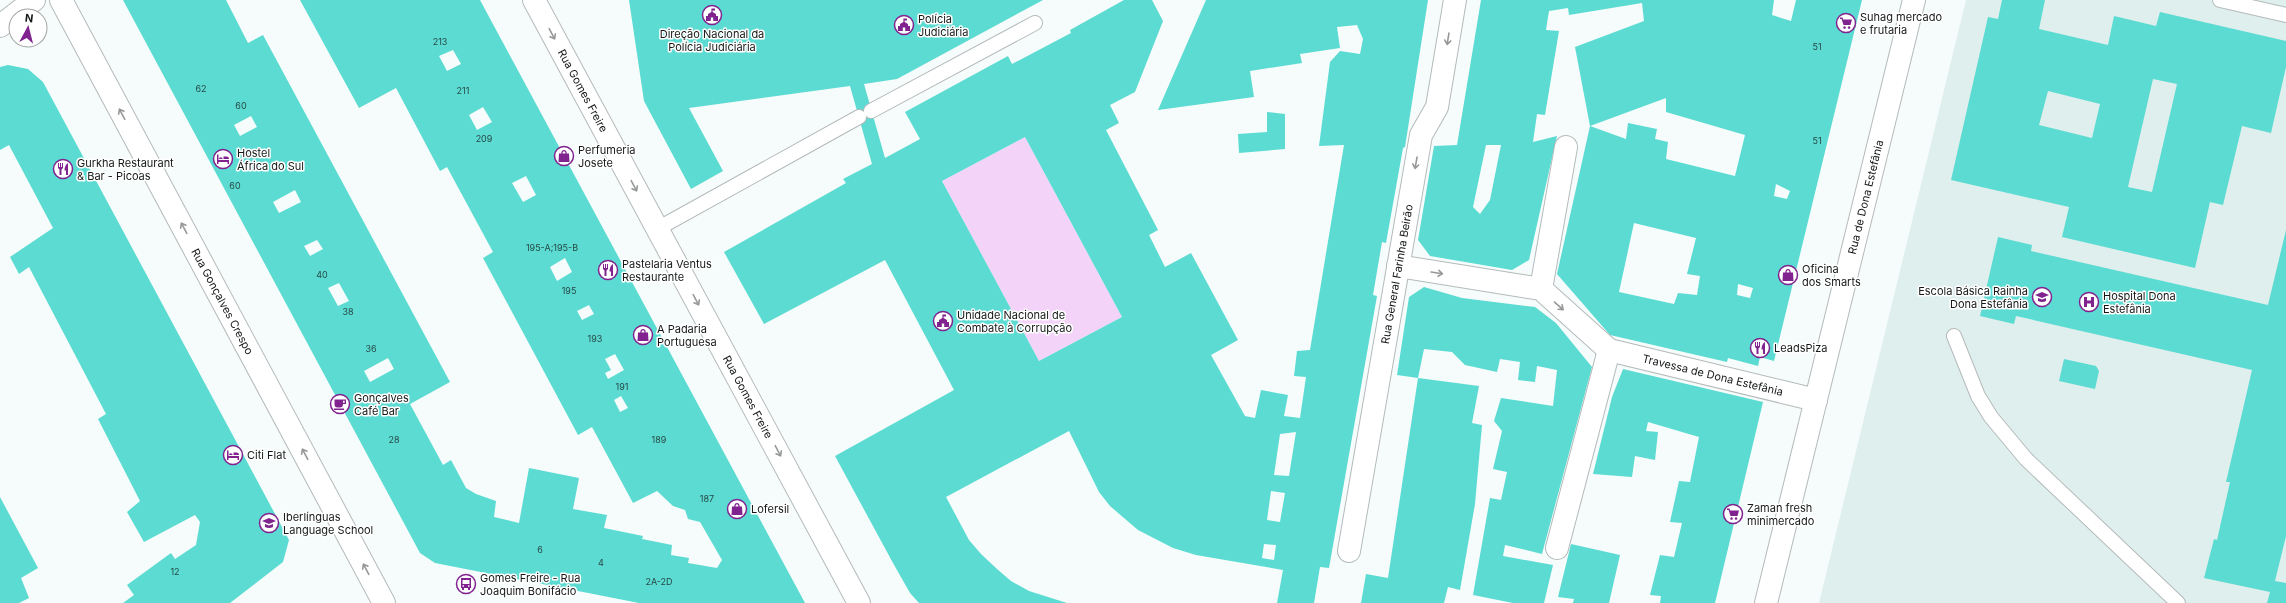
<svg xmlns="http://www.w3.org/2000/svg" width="2286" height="603" viewBox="0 0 2286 603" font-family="Inter,sans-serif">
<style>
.built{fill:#dfefed}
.green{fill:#f3d3f8}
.building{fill:#5bdbd2;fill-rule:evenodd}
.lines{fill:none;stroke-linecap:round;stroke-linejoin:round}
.service-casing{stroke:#b4baba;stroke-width:16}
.minor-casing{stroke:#b4baba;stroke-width:24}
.tertiary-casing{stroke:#b4baba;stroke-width:24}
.service{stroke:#fff;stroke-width:14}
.minor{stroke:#fff;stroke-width:22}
.tertiary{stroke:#fff;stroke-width:22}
.oneway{stroke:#969797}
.labels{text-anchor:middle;stroke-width:3;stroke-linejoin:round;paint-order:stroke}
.number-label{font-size:9px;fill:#274946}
.poi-label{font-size:11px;fill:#161818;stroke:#fff;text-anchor:start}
.street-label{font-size:11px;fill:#161818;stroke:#fff}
</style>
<rect width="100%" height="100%" fill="#f5fcfb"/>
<path class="built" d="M1966,0H2286V603H1819Z"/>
<path class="green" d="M1025,137L1122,317L1039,361L942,181Z"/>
<g class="building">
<path d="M123,0H226L248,43L263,35L450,382L410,404L443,465L451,460L466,488L476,494L496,501L494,517L519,523L529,468L579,478L573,509L607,515L604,528L643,536L642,539L672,545L671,555L689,558L688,563L717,568L722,560L700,522L688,519L685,510L673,506L657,491L633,503L592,427L578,435L483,258L493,252L447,167L440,171L396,88L359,108L300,0H480L805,603H639L435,563L420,553ZM453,50L461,64L447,71L439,56ZM483,107L492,122L477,130L469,115ZM251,116L257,127L240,136L234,125ZM526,176L536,195L523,202L512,183ZM295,190L301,202L279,213L273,202ZM317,240L323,249L310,256L304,246ZM565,258L572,272L557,281L550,267ZM339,283L349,301L338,306L328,288ZM589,305L594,314L582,320L577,311ZM615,354L624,370L608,379L605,373L611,370L605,359ZM388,358L394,369L370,382L364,371ZM621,396L628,408L620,412L614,400Z"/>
<path d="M629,0H1043L897,79L864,84L885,158L920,139L905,112L1008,56L1012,64L1071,33L1070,30L1124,0H1152L1163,21L1135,92L1110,105L1119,123L1106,130L1158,230L1149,235L1165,267L1191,253L1238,340L1211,355L1245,416L1255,418L1261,390L1288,395L1284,416L1300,418L1306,377L1294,376L1297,351L1310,350L1344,145L1319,146L1330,62L1340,51L1360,54L1363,39L1357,25L1337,27L1340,48L1300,54L1302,63L1250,71L1254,97L1158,110L1206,0H1428L1405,147L1403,148L1386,243L1382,242L1373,295L1377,296L1329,568L1320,567L1314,603H1277L1283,570L1196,555L1173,548L1138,530L1110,506L1099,492L1069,431L946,497L969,540L981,554L997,569L1011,581L1029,591L1067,603H919L910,593L893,563L835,456L954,390L885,260L764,324L724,252L846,183L843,179L872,164L850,86L689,108L723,171L691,189L644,101ZM1025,137L1122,317L1039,361L942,181ZM1296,432L1289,476L1274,475L1280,434ZM1271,491L1285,493L1280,522L1267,520ZM1264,544L1276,545L1274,560L1262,558Z"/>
<path d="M1481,0H1774L1772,15L1791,21L1796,0H1862L1774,361L1760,357L1758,366L1728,358L1727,362L1610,335L1557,274L1590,126L1575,47L1644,21L1642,3L1569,15L1568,8L1549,11L1546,30L1559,31L1545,115L1537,114L1533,142L1557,136L1529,260L1512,270L1430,256L1418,240L1434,146L1457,145ZM1666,98V112L1745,135L1735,176L1666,159L1668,142L1655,139L1657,129L1628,123L1626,139L1590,126ZM1486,145H1501L1490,200L1480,214L1473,207ZM1776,184L1790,191L1787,199L1774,196ZM1634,223L1696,238L1687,274L1700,276L1697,295L1678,293L1674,304L1619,292ZM1738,284L1753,288L1750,298L1737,295Z"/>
<path d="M2002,0H2045L2039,29L2108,45L2114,16L2156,26L2160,12L2286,41V67L2271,133L2242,126L2223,205L2210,202L2195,268L2062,237L2069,207L1951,180L1988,17L1998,19ZM2153,79L2177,84L2152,192L2128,187ZM2048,91L2100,104L2092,138L2039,125Z"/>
<path d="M8,65L28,69L43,82L289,540L283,562L230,603H123L134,595L127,585L171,553L175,559L196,545L200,522L195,515L144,542L127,512L140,501L98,419L106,414L29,267L19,274L10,257L53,228L9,145L0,150V67Z"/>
<path d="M1267,112L1285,114V149L1239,153L1238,134L1267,132Z"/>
<path d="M2286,230V536L2275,581L2286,583V603H2267L2270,592L2204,578L2214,539L2217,540L2230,482H2226L2252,370L2016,316L2014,324L1980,316L1998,237L2032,245L2031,251L2268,305Z"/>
<path d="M1424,287L1462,298L1535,307L1556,323L1592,367L1542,554L1505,545L1503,556L1553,565L1544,603H1513L1473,595L1490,498L1501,500L1507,472L1493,469L1502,431L1494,421L1501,398L1553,406L1557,370L1537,366L1535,382L1518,380L1520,362L1500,359L1497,372L1465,365L1452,352L1424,349L1418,378L1397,375L1409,297Z"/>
<path d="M2064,359L2096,366L2099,371L2095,389L2059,381Z"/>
<path d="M1623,369L1763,402L1715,603H1660L1661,596L1650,595L1660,555L1674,557L1682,523L1670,522L1679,481L1690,482L1699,437L1648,422L1646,431L1658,432L1655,460L1635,456L1632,477L1593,474L1612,397Z"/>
<path d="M1418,378L1479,386L1472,423L1482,425L1475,504L1460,590L1448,587L1444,603H1361L1366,574L1388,578Z"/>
<path d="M0,497L38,568L21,578L29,598L19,603H0Z"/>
<path d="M1571,544L1620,555L1609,603H1573L1574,599L1558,597Z"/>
</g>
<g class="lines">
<defs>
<g id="service">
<path d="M2220,0L2286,15"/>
<path d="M871,111L1035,23"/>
<path d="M657,229L859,117"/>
<path d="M1954,336L1978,396L1991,417L2026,459L2178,603"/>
</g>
<g id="minor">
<path id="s1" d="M61,0L384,603"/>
<path id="s2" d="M1398,266L1541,289L1609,350L1816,400"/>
<path d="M1541,289L1566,147"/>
<path d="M1557,548L1609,350"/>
<path id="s3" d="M1349,551L1421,135L1437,107L1455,0"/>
</g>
<g id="tertiary">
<path id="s4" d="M534,0L859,603"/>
<path d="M0,26L34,0"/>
<path id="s5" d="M1766,603L1914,0"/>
</g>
</defs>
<use href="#service" class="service-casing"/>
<use href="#minor" class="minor-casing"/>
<use href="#tertiary" class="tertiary-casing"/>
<use href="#service" class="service"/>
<use href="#minor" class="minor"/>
<use href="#tertiary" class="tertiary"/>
</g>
<defs><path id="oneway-shaft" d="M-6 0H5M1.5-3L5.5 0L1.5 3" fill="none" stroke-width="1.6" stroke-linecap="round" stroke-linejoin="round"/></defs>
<g class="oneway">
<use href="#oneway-shaft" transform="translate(552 34) rotate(62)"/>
<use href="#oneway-shaft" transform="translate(1448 39) rotate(99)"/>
<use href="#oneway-shaft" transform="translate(122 114) rotate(-118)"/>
<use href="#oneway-shaft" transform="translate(1416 163) rotate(100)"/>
<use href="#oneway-shaft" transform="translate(634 186) rotate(62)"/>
<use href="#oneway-shaft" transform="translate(184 228) rotate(-118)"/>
<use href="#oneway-shaft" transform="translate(1437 273) rotate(9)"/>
<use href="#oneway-shaft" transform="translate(696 300) rotate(62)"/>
<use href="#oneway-shaft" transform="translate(1559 306) rotate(41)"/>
<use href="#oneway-shaft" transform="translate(778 451) rotate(62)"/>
<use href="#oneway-shaft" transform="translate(305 454) rotate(-118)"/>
<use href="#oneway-shaft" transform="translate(366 569) rotate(-118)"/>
</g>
<defs>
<symbol id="civic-ring" viewBox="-11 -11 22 22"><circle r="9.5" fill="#fff" stroke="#80238f" stroke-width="1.5"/><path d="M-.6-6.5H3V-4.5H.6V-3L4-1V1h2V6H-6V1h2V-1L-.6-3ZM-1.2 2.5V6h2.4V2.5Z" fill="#80238f"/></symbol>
<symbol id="supermarket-ring" viewBox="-11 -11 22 22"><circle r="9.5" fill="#fff" stroke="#80238f" stroke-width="1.5"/><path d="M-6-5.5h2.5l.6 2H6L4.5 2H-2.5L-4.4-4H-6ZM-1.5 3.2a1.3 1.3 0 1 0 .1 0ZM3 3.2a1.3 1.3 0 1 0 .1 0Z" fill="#80238f"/></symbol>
<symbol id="shop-ring" viewBox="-11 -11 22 22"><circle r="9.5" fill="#fff" stroke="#80238f" stroke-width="1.5"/><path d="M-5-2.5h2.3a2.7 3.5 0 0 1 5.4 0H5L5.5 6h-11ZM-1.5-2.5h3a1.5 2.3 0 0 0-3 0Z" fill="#80238f"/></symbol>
<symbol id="hotel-ring" viewBox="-11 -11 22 22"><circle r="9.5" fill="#fff" stroke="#80238f" stroke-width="1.5"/><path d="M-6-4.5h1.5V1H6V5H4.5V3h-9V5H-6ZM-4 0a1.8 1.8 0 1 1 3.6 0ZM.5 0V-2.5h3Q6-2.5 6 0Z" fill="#80238f"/></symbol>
<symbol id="restaurant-ring" viewBox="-11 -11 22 22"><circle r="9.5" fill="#fff" stroke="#80238f" stroke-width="1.5"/><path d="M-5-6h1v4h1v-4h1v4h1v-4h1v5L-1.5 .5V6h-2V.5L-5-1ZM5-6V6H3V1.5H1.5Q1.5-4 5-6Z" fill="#80238f"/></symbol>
<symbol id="school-ring" viewBox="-11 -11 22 22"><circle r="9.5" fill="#fff" stroke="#80238f" stroke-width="1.5"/><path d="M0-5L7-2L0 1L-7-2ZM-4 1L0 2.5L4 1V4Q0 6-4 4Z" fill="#80238f"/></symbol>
<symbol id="hospital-ring" viewBox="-11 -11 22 22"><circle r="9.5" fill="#fff" stroke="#80238f" stroke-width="1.5"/><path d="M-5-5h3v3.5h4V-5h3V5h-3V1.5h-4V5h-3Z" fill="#80238f"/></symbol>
<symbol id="cafe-ring" viewBox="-11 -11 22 22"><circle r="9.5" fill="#fff" stroke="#80238f" stroke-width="1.5"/><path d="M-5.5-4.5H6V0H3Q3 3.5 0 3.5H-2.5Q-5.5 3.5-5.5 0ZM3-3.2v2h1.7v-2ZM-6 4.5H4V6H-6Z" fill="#80238f"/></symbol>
<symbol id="bus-ring" viewBox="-11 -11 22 22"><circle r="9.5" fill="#fff" stroke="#80238f" stroke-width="1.5"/><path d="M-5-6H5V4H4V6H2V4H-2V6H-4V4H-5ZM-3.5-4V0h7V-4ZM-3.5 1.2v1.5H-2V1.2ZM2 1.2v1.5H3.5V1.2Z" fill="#80238f"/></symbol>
</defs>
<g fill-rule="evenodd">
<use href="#civic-ring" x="701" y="4" width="22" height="22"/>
<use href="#supermarket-ring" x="1835" y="12" width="22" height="22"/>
<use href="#civic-ring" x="893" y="14" width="22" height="22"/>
<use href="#shop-ring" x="553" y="145" width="22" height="22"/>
<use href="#hotel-ring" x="212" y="148" width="22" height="22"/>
<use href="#restaurant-ring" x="52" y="158" width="22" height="22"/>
<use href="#restaurant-ring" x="597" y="259" width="22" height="22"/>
<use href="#shop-ring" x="1777" y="264" width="22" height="22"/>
<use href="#school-ring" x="2031" y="286" width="22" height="22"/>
<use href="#hospital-ring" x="2078" y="291" width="22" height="22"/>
<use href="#civic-ring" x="932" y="310" width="22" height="22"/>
<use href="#shop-ring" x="632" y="324" width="22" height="22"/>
<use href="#restaurant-ring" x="1749" y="337" width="22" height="22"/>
<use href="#cafe-ring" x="329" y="393" width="22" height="22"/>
<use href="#hotel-ring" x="222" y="444" width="22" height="22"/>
<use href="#shop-ring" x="726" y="498" width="22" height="22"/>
<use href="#supermarket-ring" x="1722" y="503" width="22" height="22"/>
<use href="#school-ring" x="258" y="512" width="22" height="22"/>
<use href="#bus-ring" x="455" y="573" width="22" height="22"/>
</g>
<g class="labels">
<g class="number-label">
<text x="440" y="45">213</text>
<text x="1817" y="50">51</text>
<text x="201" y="92">62</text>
<text x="463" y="94">211</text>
<text x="241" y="109">60</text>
<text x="484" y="142">209</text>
<text x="1817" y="144">51</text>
<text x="235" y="189">60</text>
<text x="552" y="251">195-A;195-B</text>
<text x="322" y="278">40</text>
<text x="569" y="294">195</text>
<text x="348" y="315">38</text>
<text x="595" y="342">193</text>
<text x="371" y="352">36</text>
<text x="622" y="390">191</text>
<text x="394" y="443">28</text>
<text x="659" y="443">189</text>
<text x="707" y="502">187</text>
<text x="540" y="553">6</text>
<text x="601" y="566">4</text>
<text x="175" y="575">12</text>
<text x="659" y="585">2A-2D</text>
</g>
<g class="poi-label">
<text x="1860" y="21">Suhag mercado<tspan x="1860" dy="13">e frutaria</tspan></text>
<text x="918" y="23">Polícia<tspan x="918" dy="13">Judiciária</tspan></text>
<text x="712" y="38" text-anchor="middle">Direção Nacional da<tspan x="712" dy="13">Polícia Judiciária</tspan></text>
<text x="578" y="154">Perfumeria<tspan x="578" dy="13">Josete</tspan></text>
<text x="237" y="157">Hostel<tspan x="237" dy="13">África do Sul</tspan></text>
<text x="77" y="167">Gurkha Restaurant<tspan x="77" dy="13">&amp; Bar - Picoas</tspan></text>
<text x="622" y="268">Pastelaria Ventus<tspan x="622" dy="13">Restaurante</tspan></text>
<text x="1802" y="273">Oficina<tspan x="1802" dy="13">dos Smarts</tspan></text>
<text x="2028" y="295" text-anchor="end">Escola Básica Rainha<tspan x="2028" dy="13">Dona Estefânia</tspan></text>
<text x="2103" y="300">Hospital Dona<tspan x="2103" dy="13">Estefânia</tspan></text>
<text x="957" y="319">Unidade Nacional de<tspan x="957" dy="13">Combate à Corrupção</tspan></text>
<text x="657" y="333">A Padaria<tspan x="657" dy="13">Portuguesa</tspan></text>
<text x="1774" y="352">LeadsPiza</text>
<text x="354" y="402">Gonçalves<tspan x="354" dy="13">Café Bar</tspan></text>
<text x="247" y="459">Citi Flat</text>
<text x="1747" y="512">Zaman fresh<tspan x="1747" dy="13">minimercado</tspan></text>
<text x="751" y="513">Lofersil</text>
<text x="283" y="521">Iberlínguas<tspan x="283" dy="13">Language School</tspan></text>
<text x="480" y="582">Gomes Freire - Rua<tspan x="480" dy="13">Joaquim Bonifácio</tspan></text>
</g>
<g class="street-label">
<text dy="4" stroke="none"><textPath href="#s4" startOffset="103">Rua Gomes Freire</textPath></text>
<text dy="4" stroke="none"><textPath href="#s5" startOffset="418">Rua de Dona Estefânia</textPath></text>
<text dy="4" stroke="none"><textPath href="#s3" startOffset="281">Rua General Farinha Beirão</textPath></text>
<text dy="4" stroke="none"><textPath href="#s1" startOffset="342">Rua Gonçalves Crespo</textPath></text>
<text dy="4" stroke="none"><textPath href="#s2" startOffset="343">Travessa de Dona Estefânia</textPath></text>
<text dy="4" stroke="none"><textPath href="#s4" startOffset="451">Rua Gomes Freire</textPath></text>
</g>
</g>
<g transform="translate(28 28) rotate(7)"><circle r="19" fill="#ffffff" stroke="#a2a3a3"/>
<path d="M0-3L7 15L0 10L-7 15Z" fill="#80238f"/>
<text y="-6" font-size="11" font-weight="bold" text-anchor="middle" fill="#161818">N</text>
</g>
</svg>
